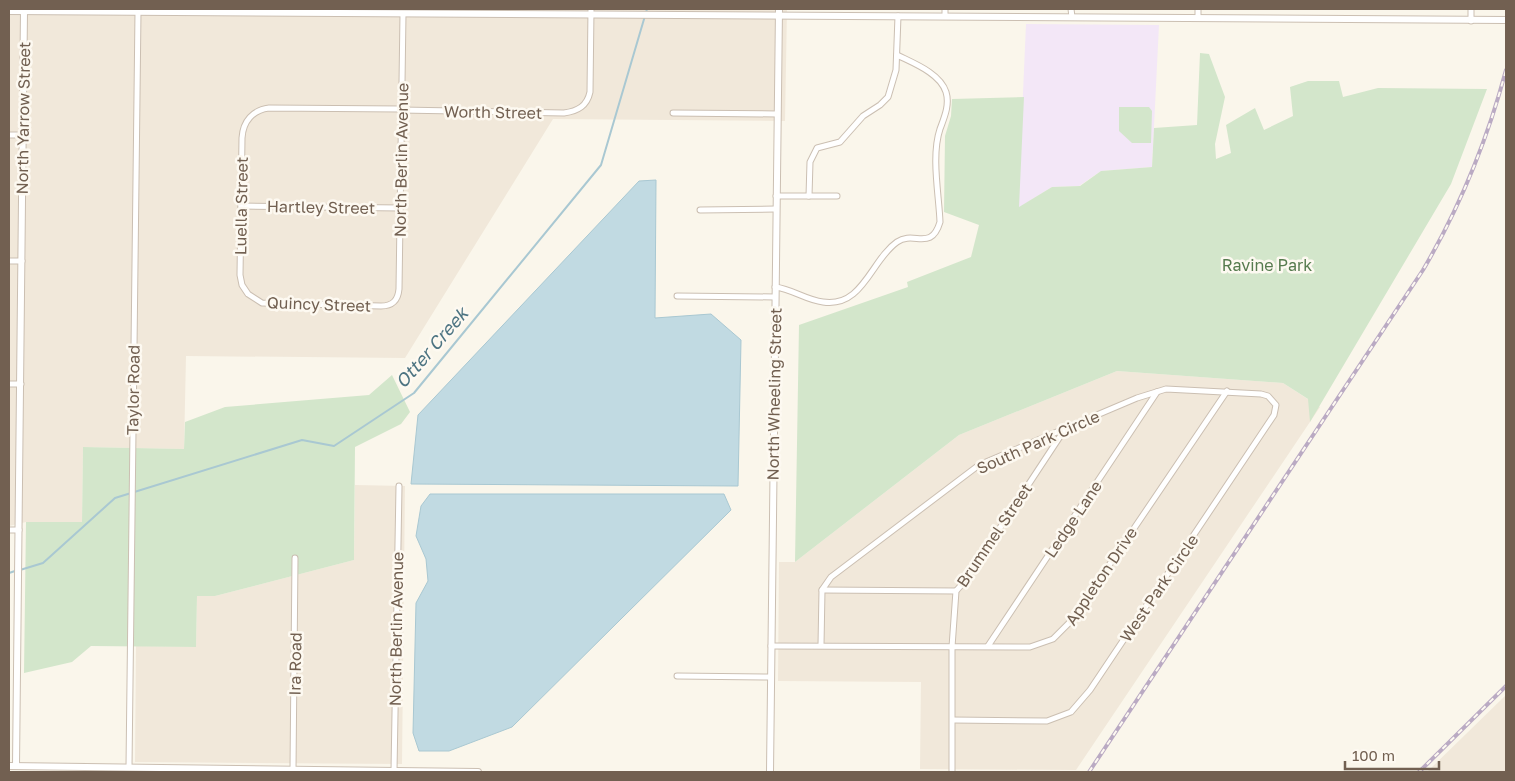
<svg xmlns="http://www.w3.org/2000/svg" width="1515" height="781" viewBox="0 0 1515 781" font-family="'Golos Text',sans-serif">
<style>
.residential{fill:#f1e8da}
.education{fill:#f3e7f7}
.green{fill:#d3e6cb}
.water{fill:#c1dae2;stroke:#a9c8d2}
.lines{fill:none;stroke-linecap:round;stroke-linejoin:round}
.stream{stroke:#a9c8d2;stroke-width:2}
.minor-casing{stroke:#cbbfb2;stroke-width:7}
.tertiary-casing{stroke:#cbbfb2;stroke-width:8}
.minor{stroke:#fff;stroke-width:5}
.tertiary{stroke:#fff;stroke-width:6}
.rail-casing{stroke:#baaac3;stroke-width:4}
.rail{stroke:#fdf9f1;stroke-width:2;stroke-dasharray:5.5;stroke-linecap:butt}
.labels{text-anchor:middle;stroke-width:5;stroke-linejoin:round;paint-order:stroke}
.street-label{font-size:16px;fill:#726051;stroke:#fdf9f1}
.park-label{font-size:16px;fill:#567b4e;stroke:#fdf9f1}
.water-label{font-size:18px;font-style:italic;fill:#4d7482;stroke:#fdf9f1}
</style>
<rect width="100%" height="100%" fill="#faf6eb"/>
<g class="residential">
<path d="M9,9H787L785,121L553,119L405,358L186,356L184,449L83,447L82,522H26L9,526Z"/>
<path d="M1117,371L1283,383L1320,407L1076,770L920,769L921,682L778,681L779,562H795L959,435Z"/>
<path d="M355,485L405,486L402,764L135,762L136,646L196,647L197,596H215L354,560Z"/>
<path d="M1506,695V772H1427Z"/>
</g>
<path class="education" d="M1026,24L1159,25L1152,167L1101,171L1079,186L1052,187L1018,208Z"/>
<g class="green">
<path d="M1200,53L1209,54L1225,97L1215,144L1216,159L1231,153L1226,125L1255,108L1264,130L1293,116L1290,87L1308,81H1339L1343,97L1378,88L1487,89L1451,184L1310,422L1308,399L1283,383L1117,371L959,435L795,562L799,325L908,287L907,282L971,257L979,225L944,212L945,136L951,116L952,99L1024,97L1019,207L1052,187L1080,186L1101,171L1152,167L1154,128L1197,125Z"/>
<path d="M1119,107H1149L1152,111L1151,143H1132L1119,131Z"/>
<path d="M392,375L410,412L401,424L355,447L354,560L215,596H197L196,647L91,646L72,662L24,673L26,522H82L83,447L184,449L185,422L225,407L369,395Z"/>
</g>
<g class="water">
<path d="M656,180L655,318L711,314L741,340L738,486L411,484L418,415L639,181Z"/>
<path d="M430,494H724L731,510L512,727L449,751H419L413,733L416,603L428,581L426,559L416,536L421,506Z"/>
</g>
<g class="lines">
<g class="stream">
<path d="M20,570L43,563L115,498L302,440L334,446L414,393L601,165L647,9"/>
<path d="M9,573L15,571"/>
</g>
<defs>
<g id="minor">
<path d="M945,9V16"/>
<path d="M1071,9L1072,17"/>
<path d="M1198,18V9"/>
<path d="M1471,21V9"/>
<path d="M401,109L269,108C253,110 243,121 242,138L240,275L242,285L248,294L262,303L381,306C393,306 398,300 399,289L403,14"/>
<path d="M401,110L564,113C578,111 587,106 590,92L591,9"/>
<path d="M673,113L777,114"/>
<path d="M9,135H23"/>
<path d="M776,196H837"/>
<path d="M809,196L810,162L817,148L840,142L863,116L880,105L888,97L896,70L898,16"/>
<path d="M241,206L400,208"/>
<path d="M700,210L775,209"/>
<path d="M9,261H22"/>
<path d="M775,287C792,289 806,300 823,302C863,308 871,260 897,242C914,230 931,252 940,222C939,195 931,156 940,129C944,118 950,105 946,92C940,73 913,63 897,55"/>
<path d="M677,296L775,297"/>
<path d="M9,384H21"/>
<path d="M9,530H19"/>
<path d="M822,590L956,591"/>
<path d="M821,645L822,590L831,577L979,465L1137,398L1166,389L1261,394L1268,396L1276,405L1274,415L1090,690L1071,712L1047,721L953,720"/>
<path d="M771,646L1030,647L1053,639L1072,620L1227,391"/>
<path d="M988,646L1157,392"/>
<path d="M677,676L771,677"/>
<path d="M129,767L138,12"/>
<path d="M293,770L295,558"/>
<path d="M394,771L399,486"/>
<path d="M952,772V647L956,591L965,581L1065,429"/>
</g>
<g id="tertiary">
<path d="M9,11L1506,20"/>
<path d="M9,766L478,772"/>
<path d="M16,766L24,11"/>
<path d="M770,772L779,9"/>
</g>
</defs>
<use href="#minor" class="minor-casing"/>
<use href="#tertiary" class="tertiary-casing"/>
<use href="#minor" class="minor"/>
<use href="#tertiary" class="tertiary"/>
<defs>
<g id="rail">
<path d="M1089,772L1423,270C1460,207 1487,141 1506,70"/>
<path d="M1419,772L1506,686"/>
</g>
</defs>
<use href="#rail" class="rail-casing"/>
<use href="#rail" class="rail"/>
</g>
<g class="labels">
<g class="street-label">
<text transform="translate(493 112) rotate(1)" y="6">Worth Street</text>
<text transform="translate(23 118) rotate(-89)" y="6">North Yarrow Street</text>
<text transform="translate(401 160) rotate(-89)" y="6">North Berlin Avenue</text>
<text transform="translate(241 206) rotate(-89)" y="6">Luella Street</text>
<text transform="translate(321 207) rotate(1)" y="6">Hartley Street</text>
<text transform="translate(319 304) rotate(2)" y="6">Quincy Street</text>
<text transform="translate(133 390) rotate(-89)" y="6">Taylor Road</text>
<text transform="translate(774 394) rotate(-89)" y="6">North Wheeling Street</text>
<text transform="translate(1038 442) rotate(-24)" y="6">South Park Circle</text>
<text transform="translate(1073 519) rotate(-56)" y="6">Ledge Lane</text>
<text transform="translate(994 535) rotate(-56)" y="6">Brummel Street</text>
<text transform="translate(1101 576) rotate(-56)" y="6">Appleton Drive</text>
<text transform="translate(1159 588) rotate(-56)" y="6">West Park Circle</text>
<text transform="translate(396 629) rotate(-89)" y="6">North Berlin Avenue</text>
<text transform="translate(295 664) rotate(-89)" y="6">Ira Road</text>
</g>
<g class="park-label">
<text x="1267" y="271">Ravine Park</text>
</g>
<g class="water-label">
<text transform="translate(432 348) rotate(-49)" y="6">Otter Creek</text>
</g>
</g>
<rect width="1515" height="781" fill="none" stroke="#726051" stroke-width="20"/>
<path d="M1345 761v8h94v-8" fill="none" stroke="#726051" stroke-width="2.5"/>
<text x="1352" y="761" font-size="15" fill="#726051" stroke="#fdf9f1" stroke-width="4" paint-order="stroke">100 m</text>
</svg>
